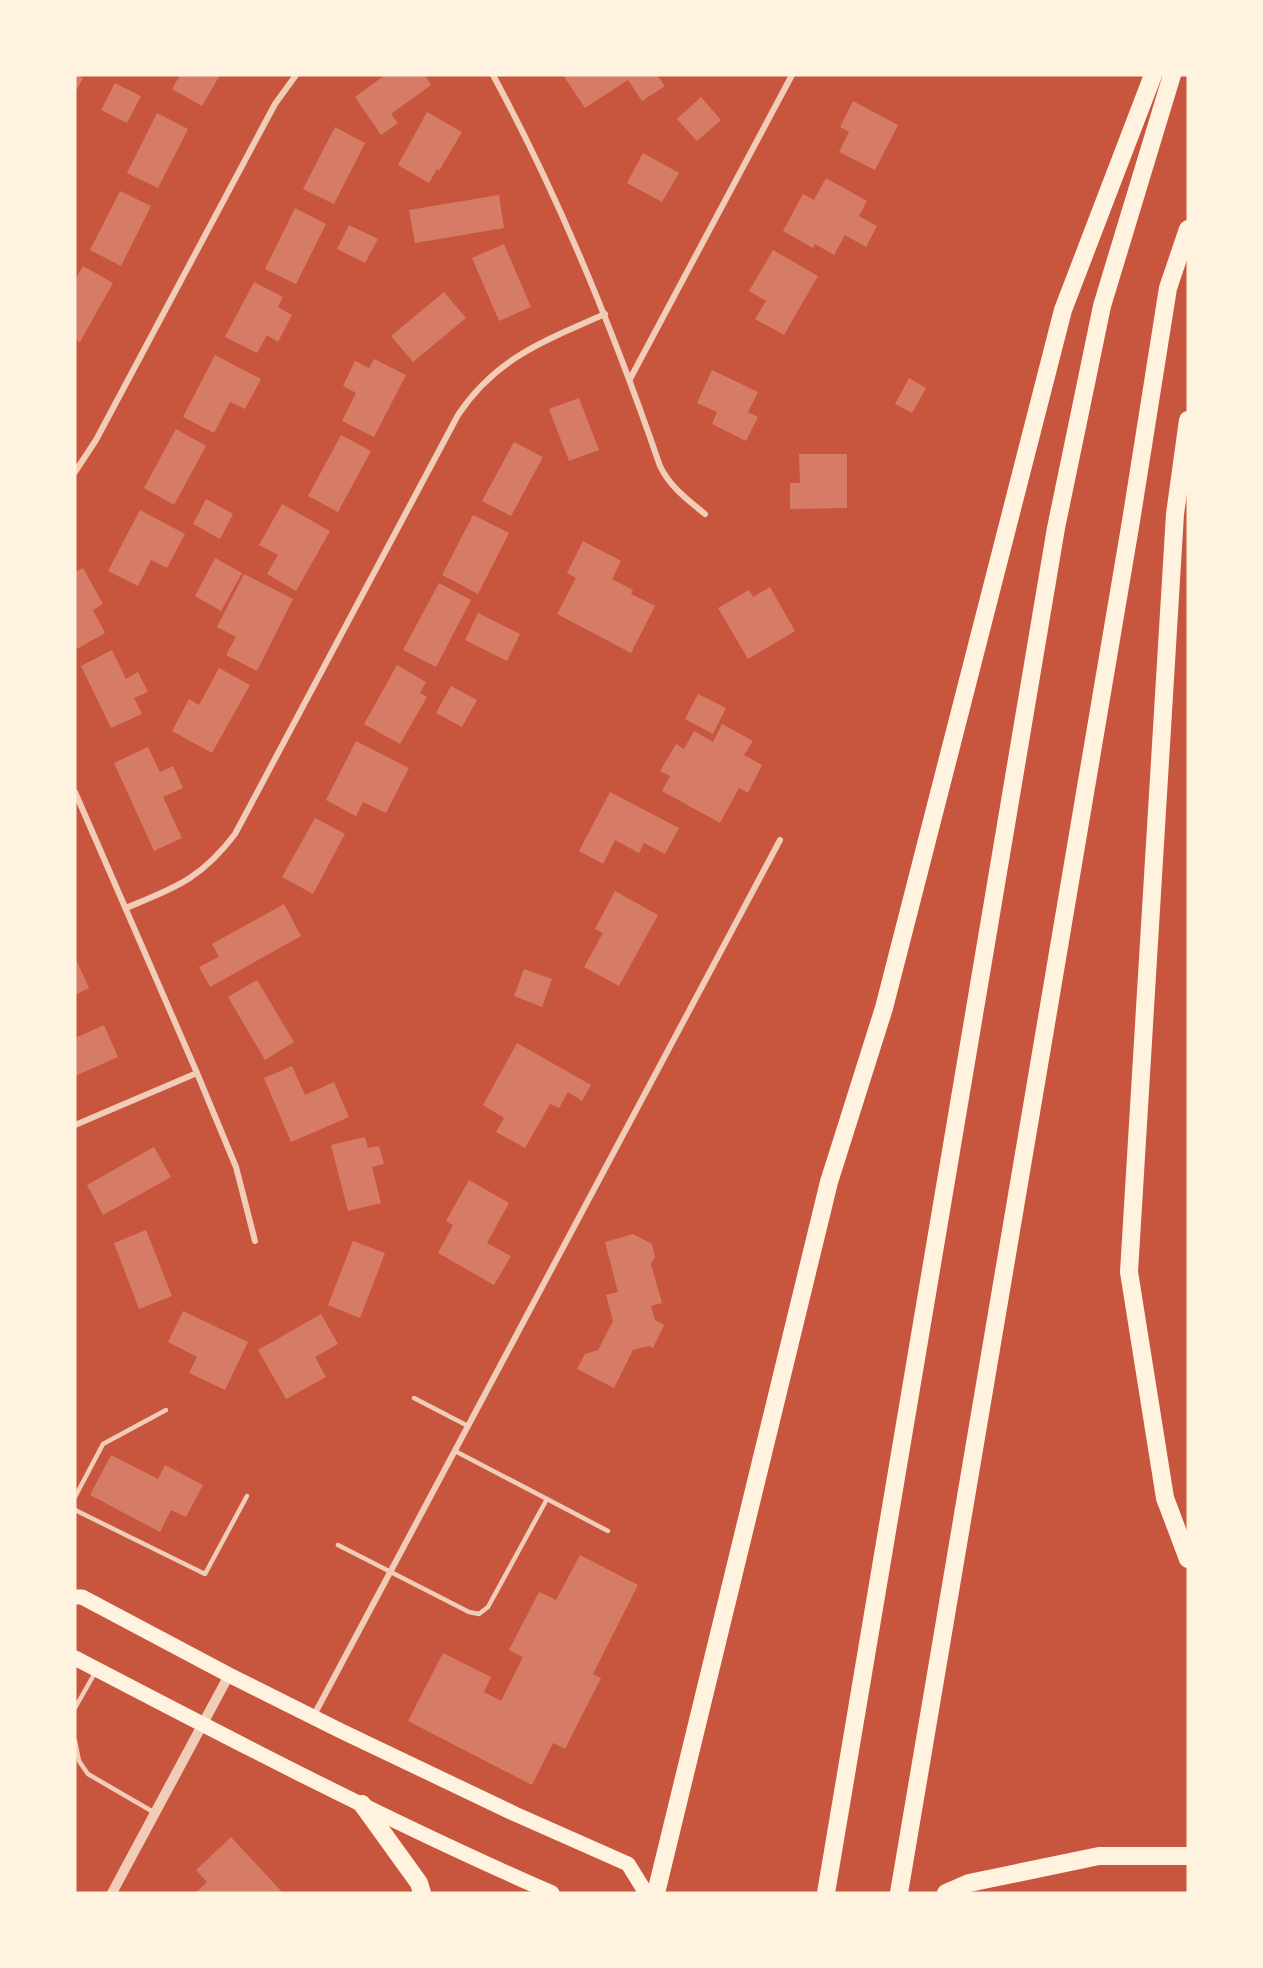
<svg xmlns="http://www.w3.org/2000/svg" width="1263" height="1968" viewBox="0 0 1263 1968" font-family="Helvetica,sans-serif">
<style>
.building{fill:#d67c66}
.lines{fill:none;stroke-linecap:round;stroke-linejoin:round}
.service{stroke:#f1ccb7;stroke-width:4.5}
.minor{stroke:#f1ccb7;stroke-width:6}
.tertiary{stroke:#f1ccb7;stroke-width:10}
.primary{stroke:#fff3e0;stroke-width:15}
.motorway{stroke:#fff3e0;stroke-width:18}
</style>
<rect width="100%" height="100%" fill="#c8553d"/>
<g class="building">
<path d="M75,75L83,78L75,93Z"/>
<path d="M180,75H220L202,106L172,89Z"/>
<path d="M385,75H425L431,85L391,114L398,123L381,135L355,97Z"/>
<path d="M563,75H657L665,86L642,101L628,80L585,108Z"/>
<path d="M115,83L141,96L127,123L101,110Z"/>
<path d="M701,97L721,120L697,141L677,119Z"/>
<path d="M853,101L898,125L875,170L839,152L849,132L840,127Z"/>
<path d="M427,112L462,132L439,171L437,169L429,183L398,165Z"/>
<path d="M157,113L188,129L158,188L127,173Z"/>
<path d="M335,127L365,143L334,204L303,189Z"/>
<path d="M643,153L679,173L662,202L627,183Z"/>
<path d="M826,178L867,201L859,216L877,226L866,247L845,235L834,255L815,244L813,248L783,231L803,194L814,200Z"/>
<path d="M120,191L151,206L121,266L90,250Z"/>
<path d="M499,195L504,228L415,243L409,210Z"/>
<path d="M295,208L326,224L296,284L265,269Z"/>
<path d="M349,225L378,239L365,263L337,249Z"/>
<path d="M504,244L531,307L499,321L472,258Z"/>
<path d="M773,250L818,276L784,335L755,319L766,301L749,291Z"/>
<path d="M83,266L113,283L80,342L75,339V280Z"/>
<path d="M254,282L283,297L278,307L292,315L278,342L267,335L257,353L225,337Z"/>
<path d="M444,292L466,318L413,362L391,336Z"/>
<path d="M215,355L261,379L245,409L230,402L214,433L183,417Z"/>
<path d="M374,359L406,375L374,437L342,421L356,393L343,386L355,361L369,368Z"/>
<path d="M712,370L758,392L748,412L758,417L746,441L712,424L717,412L697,403Z"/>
<path d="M909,378L926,388L912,413L895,404Z"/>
<path d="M579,398L599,450L569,461L549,409Z"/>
<path d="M176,429L206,446L174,505L144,488Z"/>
<path d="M341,435L371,451L338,512L308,496Z"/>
<path d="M514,442L543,457L511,516L482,501Z"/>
<path d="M799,454H847V508L790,509V483H800Z"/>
<path d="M206,499L233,514L220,539L193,524Z"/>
<path d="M282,504L330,531L296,591L267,574L278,555L259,545Z"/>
<path d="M140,510L185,534L167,568L151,560L138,586L108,571Z"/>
<path d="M473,515L509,533L478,594L442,575Z"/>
<path d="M583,541L621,561L612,579L633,590L631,594L655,606L631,653L557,614L576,578L567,573Z"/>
<path d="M215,558L242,573L221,611L195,596Z"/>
<path d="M83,568L103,604L93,610L105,633L75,650V572Z"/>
<path d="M244,574L293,599L257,671L226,655L236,637L217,627Z"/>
<path d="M439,583L471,600L436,667L403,650Z"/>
<path d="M770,587L795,631L748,659L718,608L749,590L753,597Z"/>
<path d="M478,613L520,634L507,661L465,640Z"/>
<path d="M112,650L126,679L138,672L148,692L134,698L142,714L111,728L81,666Z"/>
<path d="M397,665L426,682L420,693L427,697L400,744L364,724Z"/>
<path d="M219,668L250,685L212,753L172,731L189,699L199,705Z"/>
<path d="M451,686L477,700L462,727L436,713Z"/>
<path d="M698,694L726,708L713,734L685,719Z"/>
<path d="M722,724L753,741L744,755L762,765L748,793L739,788L720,823L662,791L670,776L660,771L676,744L684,749L694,731L713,742Z"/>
<path d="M356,741L409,768L386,813L363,802L356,816L326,800Z"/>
<path d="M148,747L160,772L173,766L183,788L163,797L182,838L154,851L114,763Z"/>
<path d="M610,792L679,828L665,854L644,843L639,853L615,840L603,864L579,851Z"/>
<path d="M315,818L345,834L313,894L282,877Z"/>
<path d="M615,891L658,915L619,986L584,967L603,933L595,929Z"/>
<path d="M284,904L301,936L210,987L199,967L219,957L212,944Z"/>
<path d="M75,957L89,988L75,995Z"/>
<path d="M524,969L552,979L542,1007L514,996Z"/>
<path d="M257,980L294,1042L265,1060L228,997Z"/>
<path d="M104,1025L118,1057L75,1076V1038Z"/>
<path d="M517,1043L591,1085L582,1101L568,1092L559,1108L550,1104L525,1148L496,1132L504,1118L483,1105Z"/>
<path d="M292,1066L305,1095L334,1082L349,1117L291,1142L264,1078Z"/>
<path d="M365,1137L368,1148L379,1146L384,1164L372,1167L381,1203L348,1211L331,1145Z"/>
<path d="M154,1147L171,1177L103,1215L87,1185Z"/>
<path d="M469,1180L509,1203L487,1243L511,1256L494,1285L438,1253L453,1225L446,1221Z"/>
<path d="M146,1230L172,1296L139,1309L114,1243Z"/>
<path d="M633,1234L652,1244L655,1257L651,1264L662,1303L651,1306L655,1320L664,1325L653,1348L649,1346L633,1350L614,1388L577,1369L585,1354L598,1350L613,1321L606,1295L618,1292L605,1242Z"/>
<path d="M353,1241L385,1253L360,1318L328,1305Z"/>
<path d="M183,1311L248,1342L225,1390L189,1373L197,1357L168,1342Z"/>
<path d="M321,1314L338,1344L315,1357L326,1377L286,1399L258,1350Z"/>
<path d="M111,1455L158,1479L165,1465L203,1485L186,1517L171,1510L160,1532L90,1495Z"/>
<path d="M580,1555L638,1585L593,1674L601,1678L565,1749L553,1743L532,1785L408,1721L443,1653L491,1677L484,1692L501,1701L523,1657L509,1650L539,1592L556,1600Z"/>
<path d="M231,1837L283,1893H195L207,1882L196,1870Z"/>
</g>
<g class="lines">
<g class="service">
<path d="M414,1398L468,1426"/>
<path d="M75,1497L103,1444L166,1410"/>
<path d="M547,1499L608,1531"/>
<path d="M75,1510L205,1574L247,1496"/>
<path d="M338,1545L469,1612L479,1614L488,1607L547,1499L455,1451"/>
<path d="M75,1708L96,1671"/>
<path d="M75,1741L79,1761L88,1774L155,1813"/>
</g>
<g class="minor">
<path d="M493,75C560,199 614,332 660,466C670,487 687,499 705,514"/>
<path d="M630,379L792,75"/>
<path d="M75,472L96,440L275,104L296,75"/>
<path d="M75,792L197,1073L236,1167L255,1241"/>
<path d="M126,908C176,887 201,879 235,834L458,415C496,358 544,341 605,314"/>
<path d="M75,1125L197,1073"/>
<path d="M313,1717L780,840"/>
</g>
<path class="tertiary" d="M112,1893L229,1675"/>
<g class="primary">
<path d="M75,1597H82L229,1675L341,1731L515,1814L628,1864L646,1893"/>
<path d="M75,1658C232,1740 389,1822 552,1893"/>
</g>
<g class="motorway">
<path d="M1188,420L1175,514L1129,1272L1165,1498L1188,1559"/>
<path d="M362,1804L419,1883L422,1893"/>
<path d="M656,1893L829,1182L884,1008L1063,310L1153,75"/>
<path d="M826,1893L1056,528L1102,306L1172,75"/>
<path d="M899,1893L1131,521L1168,288L1188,229"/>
<path d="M946,1893L969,1883L1099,1856H1188"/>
</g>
</g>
<rect width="1263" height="1968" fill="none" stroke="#fff3e0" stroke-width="153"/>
</svg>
